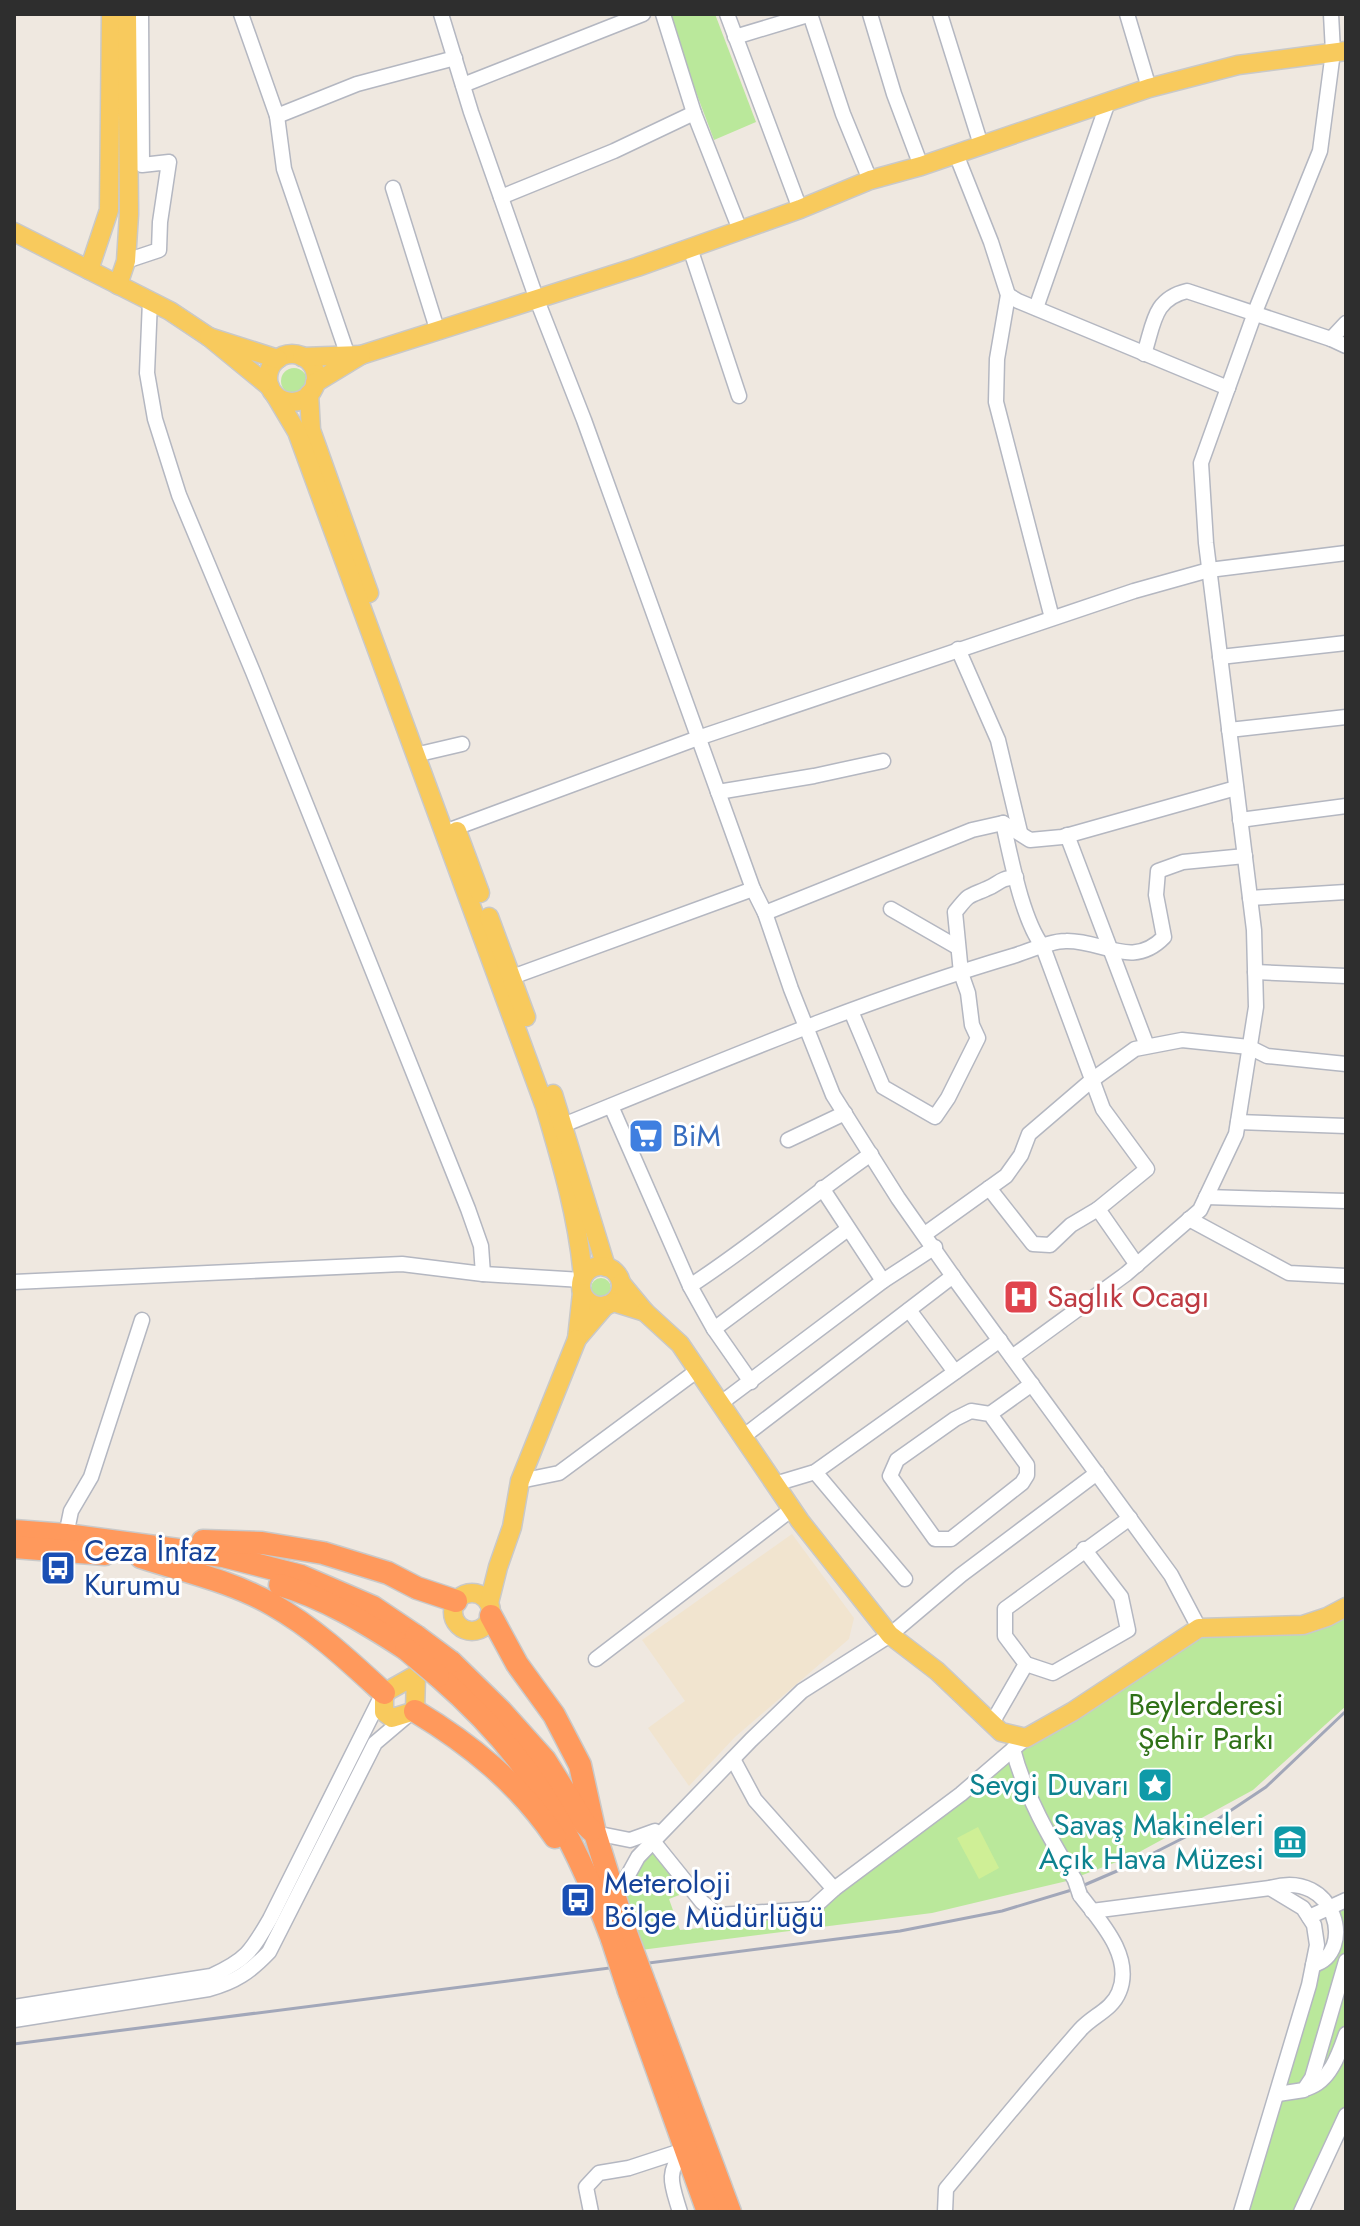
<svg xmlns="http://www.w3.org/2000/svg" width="1360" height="2226" viewBox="0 0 1360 2226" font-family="Jost,sans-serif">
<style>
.education{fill:#f1e4cf}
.green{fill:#bae89b}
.pitch{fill:#cfef96}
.plaza{fill:#dfdbd7}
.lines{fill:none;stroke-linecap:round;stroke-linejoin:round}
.minor-casing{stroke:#b4b7c1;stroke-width:17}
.major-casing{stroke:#c9c9c9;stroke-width:21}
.highway-casing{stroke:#c9c9c9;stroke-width:25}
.minor{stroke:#fff;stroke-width:14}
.major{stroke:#f8ca5d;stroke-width:18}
.highway{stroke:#ff995c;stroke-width:22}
.rail{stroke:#a2a7b9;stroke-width:3}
.minor-bridge-casing{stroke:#b4b7c1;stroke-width:17;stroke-linecap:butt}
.highway-bridge-casing{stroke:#c9c9c9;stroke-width:25;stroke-linecap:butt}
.minor-bridge{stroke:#fff;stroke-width:14}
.highway-bridge{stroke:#ff995c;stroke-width:22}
.labels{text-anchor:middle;stroke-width:6;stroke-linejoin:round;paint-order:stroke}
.shop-label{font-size:30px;fill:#366cbe;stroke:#fff;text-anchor:start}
.health-label{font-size:30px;fill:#be3a42;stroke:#fff;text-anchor:start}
.transit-label{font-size:30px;fill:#164399;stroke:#fff;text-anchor:start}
.park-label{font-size:30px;fill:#2f7117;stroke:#fff}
.culture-label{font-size:30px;fill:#0d838f;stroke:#fff;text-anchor:end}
</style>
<rect width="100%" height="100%" fill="#efe8e0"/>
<path class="education" d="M792,1534L854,1618L849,1639L735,1737L689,1786L648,1728L685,1701L642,1640Z"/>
<g class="green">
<path d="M715,14L756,122L714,140L667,15Z"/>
<circle cx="294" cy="381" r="13"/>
<circle cx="601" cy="1288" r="10"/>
<path d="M1346,1607V1706L1253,1790L1132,1856L1067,1881L932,1913L633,1951L616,1897L653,1842L692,1890L669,1899L680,1930L709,1927L718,1915L812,1909L1026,1738L1199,1628H1276Z"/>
<path d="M1346,1890V2115L1300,2212H1241L1313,1965L1331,1954L1330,1907Z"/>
</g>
<path class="pitch" d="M978,1827L999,1868L979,1879L957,1838Z"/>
<circle class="plaza" cx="1155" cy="1784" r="11"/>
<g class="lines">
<defs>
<g id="minor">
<path d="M241,14L277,116L357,84L455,58"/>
<path d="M441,14L471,112L537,300L584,420L753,889L765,913L791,989L833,1095L898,1198L957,1282L1171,1575L1199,1628"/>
<path d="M663,14L694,113L740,230"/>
<path d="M727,14L800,209"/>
<path d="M810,14L843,114L870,180"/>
<path d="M870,14L894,94L921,166"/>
<path d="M940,14L981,145"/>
<path d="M1127,14L1149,88"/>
<path d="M735,37L811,14"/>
<path d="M463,85L643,14"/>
<path d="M277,116L284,169L348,356"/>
<path d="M956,154L991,242L1008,295L997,359L996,402L1052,618"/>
<path d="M393,188L438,332"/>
<path d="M501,197L614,151L694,113"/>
<path d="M690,248L739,396"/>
<path d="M126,261L159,250L160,222L169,162L142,165L141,14"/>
<path d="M1008,295L1018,301L1228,388"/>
<path d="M150,301L147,373L155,419L179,495L253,672L468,1209L481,1246L483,1274"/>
<path d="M1036,308L1108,102"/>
<path d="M1331,339L1346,346"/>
<path d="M1144,354C1154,324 1153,299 1187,291L1331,339L1346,323"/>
<path d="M958,649L998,740L1020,832"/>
<path d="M1220,657L1346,643"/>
<path d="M1229,730L1346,717"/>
<path d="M415,755L462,744"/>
<path d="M718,792L814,776L883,761"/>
<path d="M1240,820L1346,806"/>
<path d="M1003,823C1011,858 1022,919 1043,947L1103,1109L1147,1169L1098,1209L1137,1265"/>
<path d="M447,831L698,738L1134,591L1209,570L1346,553"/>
<path d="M1067,835L1147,1046"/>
<path d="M1250,898L1346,892"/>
<path d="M891,909L957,947"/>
<path d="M765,913L972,830L1003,823L1030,840L1062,837L1236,788"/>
<path d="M1255,972L1346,976"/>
<path d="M501,981L753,889"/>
<path d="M851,1011L883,1087L935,1117L948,1098L978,1038L972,1025L968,993L961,973L955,912C970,894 965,898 986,889C1000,884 997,879 1016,877"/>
<path d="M611,1106L690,1286L714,1329L751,1382"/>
<path d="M1238,1122L1346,1126"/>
<path d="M556,1128C707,1067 857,1002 1013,956C1029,951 1050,941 1066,941C1103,940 1132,970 1164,937L1156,895L1158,871L1183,862L1245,856"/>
<path d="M788,1140L845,1113"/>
<path d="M822,1188L883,1281"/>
<path d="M989,1188L1033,1244L1050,1245L1071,1225L1098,1209"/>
<path d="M1206,1197L1346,1201"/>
<path d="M1189,1219L1289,1273L1346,1276"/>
<path d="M925,1234L1006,1176L1021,1155L1029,1134L1092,1080L1135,1049L1182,1040L1249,1047L1267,1056L1346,1064"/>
<path d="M14,1282L402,1264L483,1274L582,1280"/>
<path d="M690,1286C753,1245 809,1197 871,1154"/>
<path d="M909,1310L955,1372"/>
<path d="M714,1329L848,1229"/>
<path d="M1012,1357L1126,1274L1200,1210L1236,1134L1256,1007L1254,930L1206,543L1201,463L1257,307L1320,151L1333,52L1331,14"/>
<path d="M721,1403L883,1281L935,1247"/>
<path d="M990,1414L1027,1465V1475L1022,1483L951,1539H935L890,1476L897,1460L955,1419L971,1411L990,1414L1032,1384"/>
<path d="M744,1436L953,1276"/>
<path d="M815,1472L905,1579"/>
<path d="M520,1481L559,1473L698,1370"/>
<path d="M775,1484L815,1472L1000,1340"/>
<path d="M66,1535L71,1511L91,1477L142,1320"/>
<path d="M596,1659L792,1509"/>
<path d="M1026,1664L1053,1673L1128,1630L1121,1597L1084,1549"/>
<path d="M992,1723L1026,1664L1005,1636V1609L1130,1518"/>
<path d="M1013,1749C1025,1796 1050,1838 1075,1880"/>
<path d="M733,1759L755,1800L834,1889L961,1794L1026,1738"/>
<path d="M595,1833L630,1840L655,1831"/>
<path d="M648,1835L702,1902L718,1915L812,1909L834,1889"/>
<path d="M616,1897L638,1857L751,1740L802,1691L890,1635L961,1575L1097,1473"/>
<path d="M1092,1911L1270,1888C1337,1868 1356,1954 1313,1965"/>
<path d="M1309,1917L1346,1900"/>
<path d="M14,2007L211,1976C246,1960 251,1952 270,1919L383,1693"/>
<path d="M14,2020L209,1989C235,1982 250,1972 269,1952L375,1743L408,1715"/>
<path d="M1308,2088C1330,2081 1339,2054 1346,2034"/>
<path d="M1278,2094L1304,2090L1312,2078L1346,1961"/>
<path d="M591,2212L586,2187L599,2173L629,2168L684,2150"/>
<path d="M680,2212C672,2185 665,2174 684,2150"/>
<path d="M945,2212L946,2189C990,2136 1034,2082 1080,2030C1092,2016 1112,2010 1119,1992C1134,1956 1099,1920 1080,1895"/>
<path d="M1241,2212L1309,1985L1317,1945L1314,1925L1303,1908L1270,1888"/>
<path d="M1301,2212L1346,2115"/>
</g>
<g id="major">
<path d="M14,232L170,311L209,337"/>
<path d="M89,270L109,210L111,14"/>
<path d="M118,285L126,261L129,214L127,14"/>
<circle cx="292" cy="378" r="24"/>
<path d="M361,355L637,267L800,209L870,180L921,166L1149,88L1238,65L1346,51"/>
<path d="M302,357L361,355L315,383"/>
<path d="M270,387L209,337L278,359"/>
<path d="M309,394L311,430L369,593"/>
<path d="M275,395L297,432L545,1107C562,1164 578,1218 583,1277"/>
<path d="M457,831L480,893"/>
<path d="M489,917L526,1017"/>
<path d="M553,1094L606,1267"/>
<circle cx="601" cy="1286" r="20"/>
<path d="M582,1293L577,1339L606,1305"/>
<path d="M613,1302L645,1312L621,1283"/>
<path d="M645,1312L680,1344L800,1521L890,1635L937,1671L1001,1732L1026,1738L1072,1712L1199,1628L1303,1625L1327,1617L1346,1607"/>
<circle cx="472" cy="1612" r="19"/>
<path d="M489,1603L498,1567L512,1527L520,1481L577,1339"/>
<path d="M416,1675L415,1711L392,1718L384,1712V1693Z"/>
</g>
<g id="highway">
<path d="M14,1531L66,1535L223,1556L301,1576L373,1607L416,1636"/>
<path d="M203,1541L262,1543L323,1553L388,1573L417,1588L456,1601"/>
<path d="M14,1547L105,1554"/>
<path d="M141,1557C184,1571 234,1582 273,1605C314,1628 349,1661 384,1693"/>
<path d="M280,1585C325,1598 366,1623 406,1649"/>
<path d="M491,1616L517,1664L554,1715L580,1765L595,1833L626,1933"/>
<path d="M451,1662L501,1711L545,1760L585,1824L591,1830"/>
<path d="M438,1676C528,1754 571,1828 612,1939"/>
<path d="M415,1711C470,1744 518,1783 555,1837"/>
<path d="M646,1987L730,2212"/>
<path d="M629,1991L708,2212"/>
</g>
</defs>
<use href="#minor" class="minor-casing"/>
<use href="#major" class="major-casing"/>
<use href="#highway" class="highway-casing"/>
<use href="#minor" class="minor"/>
<use href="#major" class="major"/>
<use href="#highway" class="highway"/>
<path class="rail" d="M14,2044L900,1931L1002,1911L1075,1889L1124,1868L1209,1825L1266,1787L1346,1711"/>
<defs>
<path id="minor-bridge" d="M1075,1880L1080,1895"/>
<g id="highway-bridge">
<path d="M416,1636L451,1662"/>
<path d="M406,1649L438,1676"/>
<path d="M626,1933L646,1987"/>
<path d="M612,1939L629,1991"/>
</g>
</defs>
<use href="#minor-bridge" class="minor-bridge-casing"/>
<use href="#highway-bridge" class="highway-bridge-casing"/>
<use href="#minor-bridge" class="minor-bridge"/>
<use href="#highway-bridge" class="highway-bridge"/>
</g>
<defs>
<symbol id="supermarket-square" viewBox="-11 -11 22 22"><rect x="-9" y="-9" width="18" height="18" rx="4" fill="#3f7fe0" stroke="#fff"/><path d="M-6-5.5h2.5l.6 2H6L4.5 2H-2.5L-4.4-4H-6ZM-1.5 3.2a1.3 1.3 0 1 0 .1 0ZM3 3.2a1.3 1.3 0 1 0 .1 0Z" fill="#fff"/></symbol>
<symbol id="hospital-square" viewBox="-11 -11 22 22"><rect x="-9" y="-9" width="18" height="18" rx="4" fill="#e0444e" stroke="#fff"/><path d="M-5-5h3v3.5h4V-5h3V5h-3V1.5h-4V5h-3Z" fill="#fff"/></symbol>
<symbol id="bus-square" viewBox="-11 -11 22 22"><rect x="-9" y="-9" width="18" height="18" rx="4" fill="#1a4fb4" stroke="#fff"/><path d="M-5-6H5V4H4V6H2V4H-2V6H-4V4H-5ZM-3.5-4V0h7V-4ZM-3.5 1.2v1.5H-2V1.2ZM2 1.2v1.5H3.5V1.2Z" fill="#fff"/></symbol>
<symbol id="sight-square" viewBox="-11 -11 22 22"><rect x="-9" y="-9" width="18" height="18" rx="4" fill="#0f9aa8" stroke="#fff"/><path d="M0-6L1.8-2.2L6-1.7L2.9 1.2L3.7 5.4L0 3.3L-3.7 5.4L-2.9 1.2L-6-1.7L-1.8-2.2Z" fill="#fff"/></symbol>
<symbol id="museum-square" viewBox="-11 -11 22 22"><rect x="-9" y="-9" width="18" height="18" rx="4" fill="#0f9aa8" stroke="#fff"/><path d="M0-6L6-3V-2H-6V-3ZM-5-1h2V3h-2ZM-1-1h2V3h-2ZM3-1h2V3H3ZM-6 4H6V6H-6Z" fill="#fff"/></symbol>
</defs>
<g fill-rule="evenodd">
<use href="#supermarket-square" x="626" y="1116" width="40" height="40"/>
<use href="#hospital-square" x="1001" y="1277" width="40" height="40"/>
<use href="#bus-square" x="38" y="1548" width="40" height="40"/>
<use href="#sight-square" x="1135" y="1765" width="40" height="40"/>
<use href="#museum-square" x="1270" y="1822" width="40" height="40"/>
<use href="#bus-square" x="558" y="1880" width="40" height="40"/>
</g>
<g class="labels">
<g class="shop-label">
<text x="672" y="1146">BiM</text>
</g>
<g class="health-label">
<text x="1047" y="1307">Saglık Ocagı</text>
</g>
<g class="transit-label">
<text x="84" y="1561">Ceza İnfaz<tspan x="84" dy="34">Kurumu</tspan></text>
<text x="604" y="1893">Meteroloji<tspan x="604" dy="34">Bölge Müdürlüğü</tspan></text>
</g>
<g class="park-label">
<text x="1206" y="1715">Beylerderesi<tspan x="1206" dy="34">Şehir Parkı</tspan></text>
</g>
<g class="culture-label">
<text x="1129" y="1795">Sevgi Duvarı</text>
<text x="1264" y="1835">Savaş Makineleri<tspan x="1264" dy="34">Açık Hava Müzesi</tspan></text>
</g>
</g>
<rect width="1360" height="2226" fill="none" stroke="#2e2e2e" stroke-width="32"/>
</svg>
